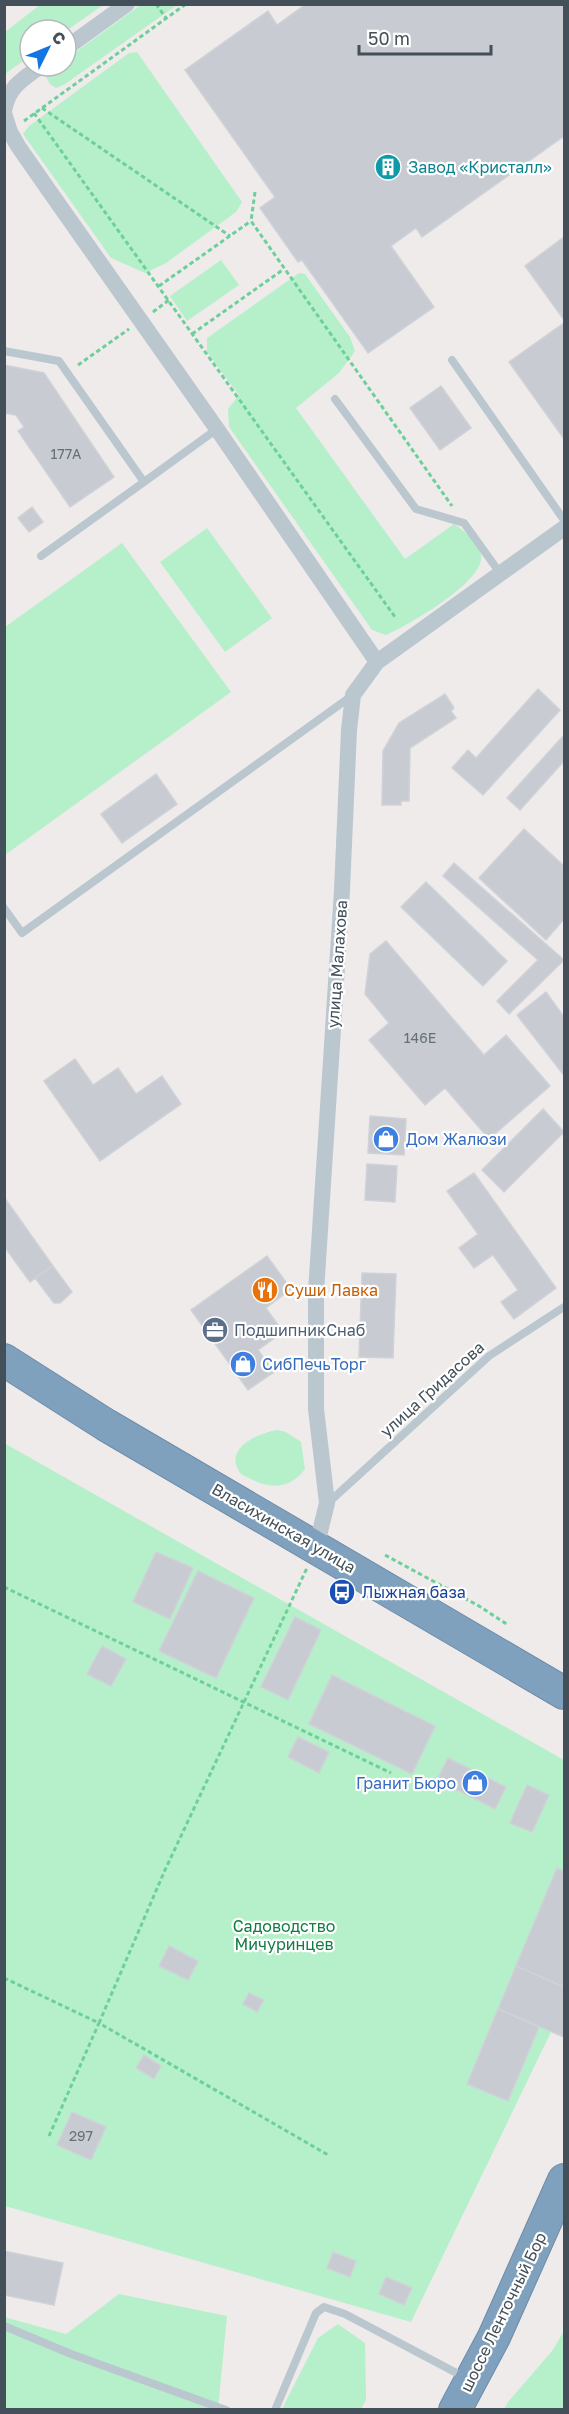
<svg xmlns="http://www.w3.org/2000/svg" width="569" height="2414" viewBox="0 0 569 2414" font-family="'Golos Text',sans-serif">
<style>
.green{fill:#b6f0ca}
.building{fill:#c8cbd1;stroke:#cfd2d8;stroke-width:1.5}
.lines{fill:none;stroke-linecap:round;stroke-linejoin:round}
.highway-casing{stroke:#6c8ca9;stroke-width:34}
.path{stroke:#6dcf9a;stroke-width:3;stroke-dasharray:4.5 3;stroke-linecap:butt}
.lane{stroke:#bbc7cf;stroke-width:8}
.street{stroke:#bbc7cf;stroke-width:16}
.highway{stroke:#80a1be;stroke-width:32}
.labels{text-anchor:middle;stroke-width:4.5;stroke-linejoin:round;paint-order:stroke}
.number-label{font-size:14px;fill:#646f77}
.culture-label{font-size:16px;fill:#0d838f;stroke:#fff;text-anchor:start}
.street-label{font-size:16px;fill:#435059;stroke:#fff}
.shop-label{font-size:16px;fill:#366cbe;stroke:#fff;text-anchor:start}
.food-label{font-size:16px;fill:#c56008;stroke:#fff;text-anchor:start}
.service-label{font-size:16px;fill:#4e5e75;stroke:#fff;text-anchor:start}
.transit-label{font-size:16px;fill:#164399;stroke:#fff;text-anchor:start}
.park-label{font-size:16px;fill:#127c42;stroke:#fff}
</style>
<rect width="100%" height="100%" fill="#efebeb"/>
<g class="green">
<path d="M41,4L103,5L66,31L30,30V56L5,74V32Z"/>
<path d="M142,4L177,5L65,84L56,88L50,84L46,77C51,67 55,66 66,66V59Z"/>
<path d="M137,52L242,202L236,212L166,263L145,273L111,258L23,134L29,126L129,53Z"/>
<path d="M221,260L239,285L187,321L170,296Z"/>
<path d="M299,273L305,274L350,337L355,351L339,373L296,408L405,559L454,524C464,531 479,542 481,555C486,581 407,626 386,635L372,630L229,427L228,409L239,395L207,352V338Z"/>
<path d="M207,528L272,618L225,652L160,562Z"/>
<path d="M122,543L231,692L5,855V627Z"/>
<path d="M277,1430L286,1432L301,1442L305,1469C291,1488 271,1490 251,1479C247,1477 241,1475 239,1471C224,1447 260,1433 277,1430Z"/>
<path d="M4,1443L564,1760V2005L411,2322L5,2206Z"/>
<path d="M119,2294L227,2316L218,2409H5L4,2317L66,2334Z"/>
<path d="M338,2324L365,2343L366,2400L361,2409H282L318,2338Z"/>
<path d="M564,2331V2409H504L508,2402L552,2351Z"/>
</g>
<g class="building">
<path d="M306,4H564V136L422,237L416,228L391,246L434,307L368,353L302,260L298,262L260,208L275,197L185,70L268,11L277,25Z"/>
<path d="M564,237V320L525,266Z"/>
<path d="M564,323V439L509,362Z"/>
<path d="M4,365L44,373L114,477L70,507L18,431L24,427L16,415L4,413Z"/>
<path d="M441,386L471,428L440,450L410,408Z"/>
<path d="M32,507L43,522L29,532L18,518Z"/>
<path d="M538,689L560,710L483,795L452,768L468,750L476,758Z"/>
<path d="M445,694L454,708L451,711L456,718L410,748L409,801H401V805H382L383,751L399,723Z"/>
<path d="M564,735V761L520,810L507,798Z"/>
<path d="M156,774L177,804L122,843L101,814Z"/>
<path d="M524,829L564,866V919L546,940L479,878Z"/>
<path d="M454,863L564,960L509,1014L497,1001L538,960L443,876Z"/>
<path d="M426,882L507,961L483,986L401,907Z"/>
<path d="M386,941L484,1055L506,1035L550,1086L489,1139L445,1088L425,1105L369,1040L389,1023L365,994L370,954Z"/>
<path d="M546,992L564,1017V1073L563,1074L517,1015Z"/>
<path d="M75,1059L93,1085L118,1068L136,1094L162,1076L181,1104L100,1161L44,1081Z"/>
<path d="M543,1109L564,1132L504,1192L482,1170Z"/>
<path d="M370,1116L406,1119L404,1155L368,1153Z"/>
<path d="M367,1164L397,1166L395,1202L365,1200Z"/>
<path d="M474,1173L556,1288L514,1319L501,1302L518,1290L493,1255L474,1268L459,1248L478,1234L447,1191Z"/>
<path d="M4,1197L53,1266L30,1282L4,1246Z"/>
<path d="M267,1256L291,1289L266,1308L283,1332L258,1350L274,1372L248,1390L191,1310Z"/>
<path d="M53,1266L72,1292L60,1303H54L35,1278Z"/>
<path d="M362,1273L396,1274L393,1358L359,1357Z"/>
<path d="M156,1552L193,1568L170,1619L133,1602Z"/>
<path d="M198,1571L254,1598L216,1678L159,1651Z"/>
<path d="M295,1617L321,1630L288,1700L261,1687Z"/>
<path d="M102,1646L126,1659L111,1686L87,1674Z"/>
<path d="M332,1675L435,1726L412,1774L309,1724Z"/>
<path d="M298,1737L329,1752L319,1773L288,1757Z"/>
<path d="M448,1758L506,1787L495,1809L437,1780Z"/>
<path d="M527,1785L549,1795L532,1832L510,1823Z"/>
<path d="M557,1868L564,1871V1987L516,1966Z"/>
<path d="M169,1946L198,1961L188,1980L159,1966Z"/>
<path d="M516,1966L564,1987V2037L498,2009Z"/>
<path d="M249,1993L264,2000L257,2012L243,2004Z"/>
<path d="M498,2009L539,2027L508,2101L467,2084Z"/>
<path d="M144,2055L161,2066L154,2079L136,2068Z"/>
<path d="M72,2112L106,2127L91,2160L57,2145Z"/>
<path d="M4,2251L63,2263L54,2305L4,2295Z"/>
<path d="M333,2252L356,2261L350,2277L327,2268Z"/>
<path d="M386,2277L412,2288L404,2305L379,2294Z"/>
</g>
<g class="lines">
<defs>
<g id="highway">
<path d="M4,1360L106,1425L564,1693"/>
<path d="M455,2410L494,2337L564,2180"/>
</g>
</defs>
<use href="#highway" class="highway-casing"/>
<g class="path">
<path d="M156,4L166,18"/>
<path d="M42,108L230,236"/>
<path d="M34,113L395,617"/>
<path d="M24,121L186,4"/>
<path d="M255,192L251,221L452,506"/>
<path d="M159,286L251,221"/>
<path d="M153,312L169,300"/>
<path d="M192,334L284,269"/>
<path d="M78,365L129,329"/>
<path d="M385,1555L479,1606L508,1625"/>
<path d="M4,1587L391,1773"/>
<path d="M4,1978L99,2023L165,1870L307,1568"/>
<path d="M49,2136L99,2023L330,2156"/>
</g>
<g class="lane">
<path d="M4,351L59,361L144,482L217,429"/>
<path d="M452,360L564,520"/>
<path d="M335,399L416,509L464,523L500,573"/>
<path d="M41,556L144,482"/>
<path d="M4,908L22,933L353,695"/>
<path d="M328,1503L489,1356L564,1307"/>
<path d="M4,2326L71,2354L226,2410"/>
<path d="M275,2410L316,2313L324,2307L345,2314L466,2378"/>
</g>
<g class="street">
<path d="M66,48L127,4"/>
<path d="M4,111C8,87 23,79 41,66"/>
<path d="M4,113L10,132L18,146L50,192L217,429L377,662"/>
<path d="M316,1548L327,1503L316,1409V1292L342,890L349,730L353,695L377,662L564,528"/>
</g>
<use href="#highway" class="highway"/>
</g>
<defs>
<symbol id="building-disc" viewBox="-11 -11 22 22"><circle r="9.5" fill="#0f9aa8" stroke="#fff"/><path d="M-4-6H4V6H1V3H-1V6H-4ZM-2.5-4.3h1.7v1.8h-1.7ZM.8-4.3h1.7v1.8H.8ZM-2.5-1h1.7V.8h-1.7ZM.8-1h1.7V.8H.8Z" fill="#fff"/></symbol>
<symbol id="shop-disc" viewBox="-11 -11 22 22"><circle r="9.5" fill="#3f7fe0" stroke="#fff"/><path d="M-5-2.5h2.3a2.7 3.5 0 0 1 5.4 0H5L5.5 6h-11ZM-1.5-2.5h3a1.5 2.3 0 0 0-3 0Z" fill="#fff"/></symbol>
<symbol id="restaurant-disc" viewBox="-11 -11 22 22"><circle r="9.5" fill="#e8710a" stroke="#fff"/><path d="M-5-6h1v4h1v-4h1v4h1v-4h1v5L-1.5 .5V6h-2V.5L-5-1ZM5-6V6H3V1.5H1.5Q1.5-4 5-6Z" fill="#fff"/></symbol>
<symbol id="office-disc" viewBox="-11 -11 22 22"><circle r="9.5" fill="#5c6f8a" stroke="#fff"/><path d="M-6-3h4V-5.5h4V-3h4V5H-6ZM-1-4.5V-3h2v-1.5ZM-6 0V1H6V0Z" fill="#fff"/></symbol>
<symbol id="bus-disc" viewBox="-11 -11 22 22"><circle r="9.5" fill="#1a4fb4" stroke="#fff"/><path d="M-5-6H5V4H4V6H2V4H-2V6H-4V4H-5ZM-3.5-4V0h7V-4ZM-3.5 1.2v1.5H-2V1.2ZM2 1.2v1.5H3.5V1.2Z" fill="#fff"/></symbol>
</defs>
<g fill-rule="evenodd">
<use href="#building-disc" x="373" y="152" width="30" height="30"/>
<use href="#shop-disc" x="371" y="1124" width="30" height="30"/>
<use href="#restaurant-disc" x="250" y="1275" width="30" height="30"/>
<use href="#office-disc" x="200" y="1315" width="30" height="30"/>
<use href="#shop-disc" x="228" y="1349" width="30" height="30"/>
<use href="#bus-disc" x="327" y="1577" width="30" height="30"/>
<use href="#shop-disc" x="460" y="1768" width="30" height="30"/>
</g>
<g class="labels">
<g class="number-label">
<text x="66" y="459">177А</text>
<text x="420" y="1043">146Е</text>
<text x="81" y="2141">297</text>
</g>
<g class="culture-label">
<text x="408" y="173">Завод «Кристалл»</text>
</g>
<g class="street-label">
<text transform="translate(337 964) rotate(-86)" y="6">улица Малахова</text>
<text transform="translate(432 1389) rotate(-42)" y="6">улица Гридасова</text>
<text transform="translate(284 1528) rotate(30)" y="6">Власихинская улица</text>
<text transform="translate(503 2312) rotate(-64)" y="6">шоссе Ленточный Бор</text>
</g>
<g class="shop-label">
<text x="406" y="1145">Дом Жалюзи</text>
<text x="262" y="1370">СибПечьТорг</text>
<text x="456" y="1789" text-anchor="end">Гранит Бюро</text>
</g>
<g class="food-label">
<text x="284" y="1296">Суши Лавка</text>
</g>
<g class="service-label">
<text x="234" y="1336">ПодшипникСнаб</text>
</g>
<g class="transit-label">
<text x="362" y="1598">Лыжная база</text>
</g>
<g class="park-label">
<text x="284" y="1932">Садоводство<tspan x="284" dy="18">Мичуринцев</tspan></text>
</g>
</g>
<rect width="569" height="2414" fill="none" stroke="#435059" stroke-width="12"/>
<g transform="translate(48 48) rotate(47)"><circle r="28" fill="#ffffff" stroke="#b4b9bd" stroke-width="1.5"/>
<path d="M0-4.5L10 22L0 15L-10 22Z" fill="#1176e3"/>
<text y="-9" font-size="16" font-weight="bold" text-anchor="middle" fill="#435059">С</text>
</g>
<path d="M359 45v9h132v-9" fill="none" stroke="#435059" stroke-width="3"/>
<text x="368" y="45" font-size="18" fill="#435059" stroke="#ffffff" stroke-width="4.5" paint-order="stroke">50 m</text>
</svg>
